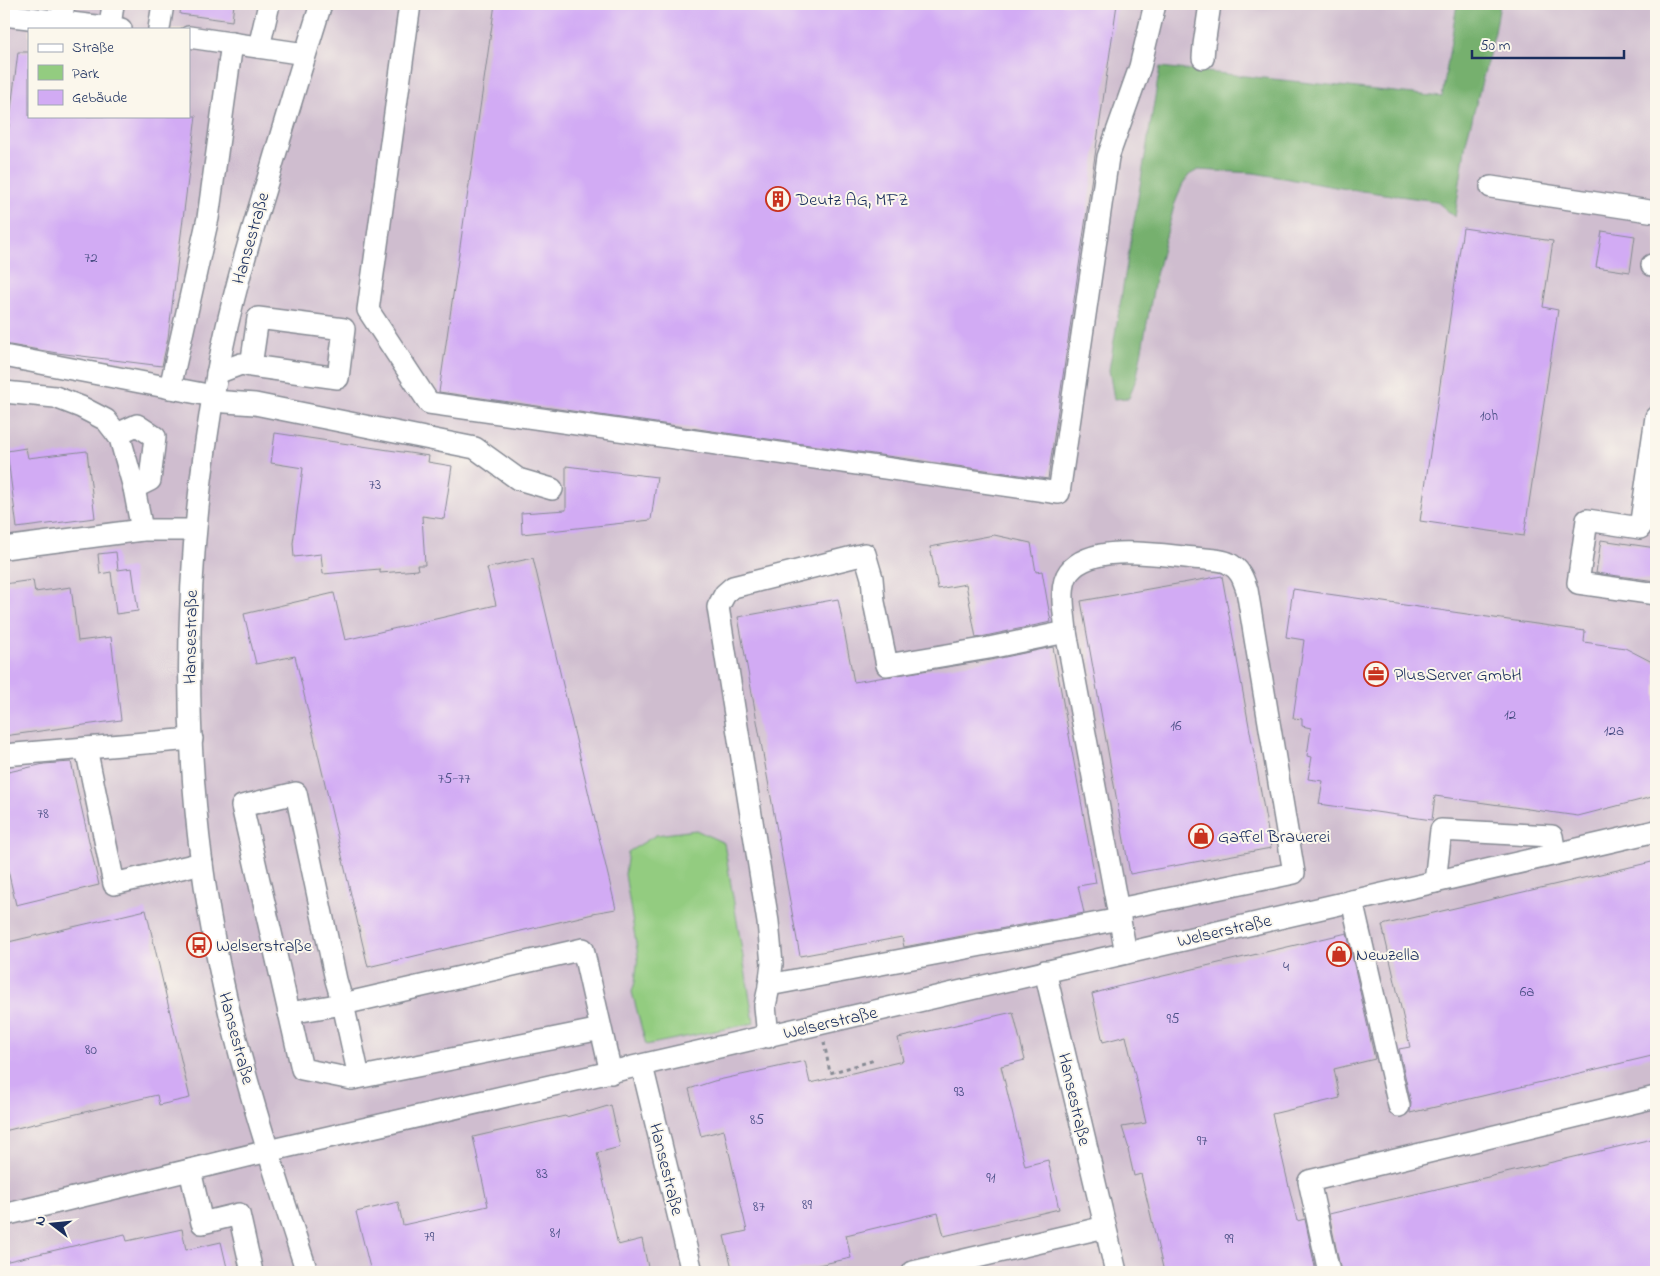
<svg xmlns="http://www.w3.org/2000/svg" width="1660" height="1276" viewBox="0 0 1660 1276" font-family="'Indie Flower',sans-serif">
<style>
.industrial{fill:#cfbdcf;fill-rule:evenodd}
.green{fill:#93cc80;stroke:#577e6f}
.forest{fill:#76b06e;stroke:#487066}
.building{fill:#d2abf4}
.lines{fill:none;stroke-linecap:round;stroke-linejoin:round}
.minor-casing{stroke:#868a93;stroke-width:24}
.path{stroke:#868a93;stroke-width:3;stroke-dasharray:4 4;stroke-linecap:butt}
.minor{stroke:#fff;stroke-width:21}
.labels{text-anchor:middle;stroke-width:4;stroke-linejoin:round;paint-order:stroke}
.number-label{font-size:15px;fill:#494e84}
.poi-label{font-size:18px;fill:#1b2f5e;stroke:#fbf7ec;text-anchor:start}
.street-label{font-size:18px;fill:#1b2f5e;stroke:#fbf7ec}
</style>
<rect width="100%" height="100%" fill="#fbf7ec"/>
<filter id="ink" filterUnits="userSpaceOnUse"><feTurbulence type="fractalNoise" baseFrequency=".02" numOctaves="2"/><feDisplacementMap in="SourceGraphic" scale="10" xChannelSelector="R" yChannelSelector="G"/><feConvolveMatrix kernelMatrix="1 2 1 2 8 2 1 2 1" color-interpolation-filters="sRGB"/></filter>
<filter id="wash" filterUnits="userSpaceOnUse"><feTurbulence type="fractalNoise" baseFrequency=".0096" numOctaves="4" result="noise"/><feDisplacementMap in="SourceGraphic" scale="20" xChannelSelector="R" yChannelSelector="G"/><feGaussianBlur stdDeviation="1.12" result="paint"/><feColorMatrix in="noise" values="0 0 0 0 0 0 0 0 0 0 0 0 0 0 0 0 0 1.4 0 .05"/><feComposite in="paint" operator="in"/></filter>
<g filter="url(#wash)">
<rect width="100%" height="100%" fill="#f0e5c8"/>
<path class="industrial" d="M4,4H1656V1272H4ZM29,29H189V116H29Z"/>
<path class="green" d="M696,830L724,843L754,1023L646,1045L632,992L635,982L638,956L625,874L628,852L656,835Z"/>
<path class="forest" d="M1457,4H1500L1495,32L1466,142L1455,217L1436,201L1347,189L1254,173L1198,170L1189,175L1182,186L1174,206L1156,275L1137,376L1129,398L1114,399L1109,370L1160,67L1442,97Z"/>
<g id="blocks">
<g class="building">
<path d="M181,4H234L232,21L180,14Z"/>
<path d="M495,4H1117L1048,479L439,392Z"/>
<path d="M18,52H29V116H196L168,338L162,366L57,353L4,344V166Z"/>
<path d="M1463,228L1553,241L1543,307L1558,310L1524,536L1420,521Z"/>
<path d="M1602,231L1635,236L1630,272L1596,267Z"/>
<path d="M275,433L429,456L428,462L452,466L444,519L422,516L425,565H417L418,570L380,573V569L323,574L321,554L294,557L293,543L303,468L271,463Z"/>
<path d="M26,448L28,458L87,451L95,518L17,528L7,451Z"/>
<path d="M566,466L657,477L651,520L522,534L521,513L566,510Z"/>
<path d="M994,535L1031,543L1036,572L1042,571L1051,622L976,638L966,584L938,589L930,547Z"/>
<path d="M1601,540L1656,548V581L1596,573Z"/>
<path d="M116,552L118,570L132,568L138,611L116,614L111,572L100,574L98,554Z"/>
<path d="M533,558L616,909L593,913V914L368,967L295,656L256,664L244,614L334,593L345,640L496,605L487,568Z"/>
<path d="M1222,576L1271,848L1130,874L1081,601Z"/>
<path d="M33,580L35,592L71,587L78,641L111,637L121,720L4,736V584Z"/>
<path d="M1293,589L1585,631L1584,642L1625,648L1656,664V796L1578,816L1435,796L1432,820L1319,804L1323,781L1308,779L1312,757L1307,756L1311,728L1302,726V719L1293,718L1304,640L1286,637Z"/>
<path d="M838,599L854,682L991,660L1053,647L1096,883L1078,886L1084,913L904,947L902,937L800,956L738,617Z"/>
<path d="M71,762L99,885L16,905L4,853V773L44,764Z"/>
<path d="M1656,861V1055L1410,1113L1411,1103L1399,1049L1410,1047L1382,925Z"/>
<path d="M146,910L190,1098L159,1105L157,1095L4,1131V943Z"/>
<path d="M1347,933L1375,1059L1334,1069L1340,1098L1272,1114L1297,1221L1305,1219L1316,1272H1164L1141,1174L1134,1176L1128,1150L1129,1149L1122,1127L1146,1123L1126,1036L1103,1042L1092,994L1116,987Z"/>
<path d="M1013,1012L1025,1060L1001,1066L1025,1166L1048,1160L1059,1209L944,1236L938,1213L846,1235L851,1258L786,1272H733L724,1236L747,1231L724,1130L701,1136L689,1089L714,1081L805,1061L810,1083L903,1061L898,1038Z"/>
<path d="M611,1105L620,1147L597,1153L618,1245L642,1239L649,1272H371L356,1212L398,1202L403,1225L488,1206L473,1137L565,1116L566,1117L588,1111V1112Z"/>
<path d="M1656,1138V1272H1341L1329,1214Z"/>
<path d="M182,1229L186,1250L221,1242L228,1272H4V1262L125,1234L127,1241Z"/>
</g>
</g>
</g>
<g filter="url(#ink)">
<use href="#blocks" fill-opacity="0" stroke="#868a93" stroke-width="1"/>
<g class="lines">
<defs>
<g id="minor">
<path d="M410,4L368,310L429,403L1059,493L1108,157L1140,67L1155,4"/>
<path d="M4,15L121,29"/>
<path d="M61,21L64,4"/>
<path d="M110,27L113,4"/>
<path d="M159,29L163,4"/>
<path d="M189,37L305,54"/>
<path d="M259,47L269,4"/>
<path d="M1203,58L1204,45L1210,4"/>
<path d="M1491,187L1656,212"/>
<path d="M1652,265H1656"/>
<path d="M4,356L213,396"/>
<path d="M217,373L241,364L251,366L338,378L344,329L258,318L251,366"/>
<path d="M170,388L208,218L232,43"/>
<path d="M4,392L55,397L81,407L106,420L120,438L134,488L142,530"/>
<path d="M212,401L255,404L475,448L518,479L552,489"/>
<path d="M1656,417L1640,528L1587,520L1578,583L1656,594"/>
<path d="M117,434L137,425L155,437L150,480L134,488"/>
<path d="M4,548L142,530H195"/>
<path d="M86,748L192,739"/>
<path d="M4,755L86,748L114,884L202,863"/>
<path d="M1435,882L1441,830L1552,836L1555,854"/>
<path d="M1352,901L1399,1106"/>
<path d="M1119,909L1294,873L1247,590C1243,578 1240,569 1228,563C1221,559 1202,559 1194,558C1161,555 1092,542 1069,572C1058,587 1065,615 1066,632L1126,953"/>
<path d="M1045,971L1116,1272"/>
<path d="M769,985L1120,919"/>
<path d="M289,1013L343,1004L359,1077"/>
<path d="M601,1029L352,1079L302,1069L242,806L296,793L336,980L343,1004L583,949L611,1073"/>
<path d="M768,1037L765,1006L769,987L772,964L768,922L718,607L725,594L733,587L865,554L872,578L874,602L887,665L989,648L1066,632"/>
<path d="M642,1066L692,1272"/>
<path d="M190,1170L202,1223L239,1214L252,1272"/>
<path d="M4,1215L268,1151L1656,831"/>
<path d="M307,1272C274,1171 240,1069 219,965C179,771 181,569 217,375C229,308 248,244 268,179C285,120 303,62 321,4"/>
<path d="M913,1272L1105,1227"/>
<path d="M1329,1272L1309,1181L1656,1097"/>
</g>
</defs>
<use href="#minor" class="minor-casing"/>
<path class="path" d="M824,1042L830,1073L875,1060"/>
<use href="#minor" class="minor"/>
</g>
</g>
<defs>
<symbol id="building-ring" viewBox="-11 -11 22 22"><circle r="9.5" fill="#fbf7ec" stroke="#c8321e" stroke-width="1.5"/><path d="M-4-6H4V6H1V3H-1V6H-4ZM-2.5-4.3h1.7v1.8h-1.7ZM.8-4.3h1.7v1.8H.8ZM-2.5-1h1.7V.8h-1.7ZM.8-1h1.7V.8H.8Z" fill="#c8321e"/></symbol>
<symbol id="office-ring" viewBox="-11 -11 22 22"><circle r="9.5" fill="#fbf7ec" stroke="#c8321e" stroke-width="1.5"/><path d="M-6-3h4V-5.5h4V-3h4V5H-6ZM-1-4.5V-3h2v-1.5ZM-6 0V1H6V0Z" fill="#c8321e"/></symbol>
<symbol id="shop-ring" viewBox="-11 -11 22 22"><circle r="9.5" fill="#fbf7ec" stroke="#c8321e" stroke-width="1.5"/><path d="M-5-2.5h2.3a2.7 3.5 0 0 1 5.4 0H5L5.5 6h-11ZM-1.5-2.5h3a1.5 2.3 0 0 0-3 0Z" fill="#c8321e"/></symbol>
<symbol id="bus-ring" viewBox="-11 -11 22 22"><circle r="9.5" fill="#fbf7ec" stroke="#c8321e" stroke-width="1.5"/><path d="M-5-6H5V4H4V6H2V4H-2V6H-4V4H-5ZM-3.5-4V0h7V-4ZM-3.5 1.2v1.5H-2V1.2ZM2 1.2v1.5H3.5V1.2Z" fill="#c8321e"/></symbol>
</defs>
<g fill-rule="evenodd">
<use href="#building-ring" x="764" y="185" width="28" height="28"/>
<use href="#office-ring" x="1362" y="660" width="28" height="28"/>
<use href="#shop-ring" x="1187" y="822" width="28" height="28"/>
<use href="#bus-ring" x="185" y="931" width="28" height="28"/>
<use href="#shop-ring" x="1325" y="940" width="28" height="28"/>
</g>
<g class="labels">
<g class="number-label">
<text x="91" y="262">72</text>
<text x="1489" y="420">10h</text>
<text x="375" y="489">73</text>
<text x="1510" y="719">12</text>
<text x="1176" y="730">16</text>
<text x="1614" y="735">12a</text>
<text x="454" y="783">75-77</text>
<text x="43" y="818">78</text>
<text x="1286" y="971">4</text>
<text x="1527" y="996">6a</text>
<text x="1173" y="1023">95</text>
<text x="91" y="1054">80</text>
<text x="959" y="1096">93</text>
<text x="757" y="1124">85</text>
<text x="1202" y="1145">97</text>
<text x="542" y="1178">83</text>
<text x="991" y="1182">91</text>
<text x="807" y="1209">89</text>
<text x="759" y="1211">87</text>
<text x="555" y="1237">81</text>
<text x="429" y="1241">79</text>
<text x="1229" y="1243">99</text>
</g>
<g class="poi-label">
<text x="796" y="205">Deutz AG, MFZ</text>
<text x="1394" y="680">PlusServer GmbH</text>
<text x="1218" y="842">Gaffel Brauerei</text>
<text x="216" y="951">Welserstraße</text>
<text x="1356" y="960">Newzella</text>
</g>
<g class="street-label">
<text transform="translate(250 238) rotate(-74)" y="6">Hansestraße</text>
<text transform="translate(190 637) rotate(-89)" y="6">Hansestraße</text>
<text transform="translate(1224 930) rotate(-13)" y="6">Welserstraße</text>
<text transform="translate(830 1022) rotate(-13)" y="6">Welserstraße</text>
<text transform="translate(237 1038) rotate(75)" y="6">Hansestraße</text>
<text transform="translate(1075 1099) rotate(77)" y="6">Hansestraße</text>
<text transform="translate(667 1169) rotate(76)" y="6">Hansestraße</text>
</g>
</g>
<rect width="1660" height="1276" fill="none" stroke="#fbf7ec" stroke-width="20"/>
<rect x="28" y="28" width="162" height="90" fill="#fbf7ec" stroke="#a1a7b3"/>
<rect x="38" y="44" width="25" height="8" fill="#ffffff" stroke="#a1a7b3"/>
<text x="72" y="52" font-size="15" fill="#1b2f5e">Straße</text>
<rect x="38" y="65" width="25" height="15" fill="#93cc80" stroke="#a1a7b3"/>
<text x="72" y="78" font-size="15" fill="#1b2f5e">Park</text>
<rect x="38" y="90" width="25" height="15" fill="#d2abf4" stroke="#a1a7b3"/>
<text x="72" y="102" font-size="15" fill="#1b2f5e">Gebäude</text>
<g transform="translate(52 1224) rotate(286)" stroke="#fbf7ec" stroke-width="4" paint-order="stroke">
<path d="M0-4L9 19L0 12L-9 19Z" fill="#1b2f5e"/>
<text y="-8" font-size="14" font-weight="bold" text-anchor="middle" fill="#1b2f5e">N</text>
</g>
<path d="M1472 50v8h152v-8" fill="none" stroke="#1b2f5e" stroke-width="2.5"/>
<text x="1480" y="50" font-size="15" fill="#1b2f5e" stroke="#fbf7ec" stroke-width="4" paint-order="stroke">50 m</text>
</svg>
